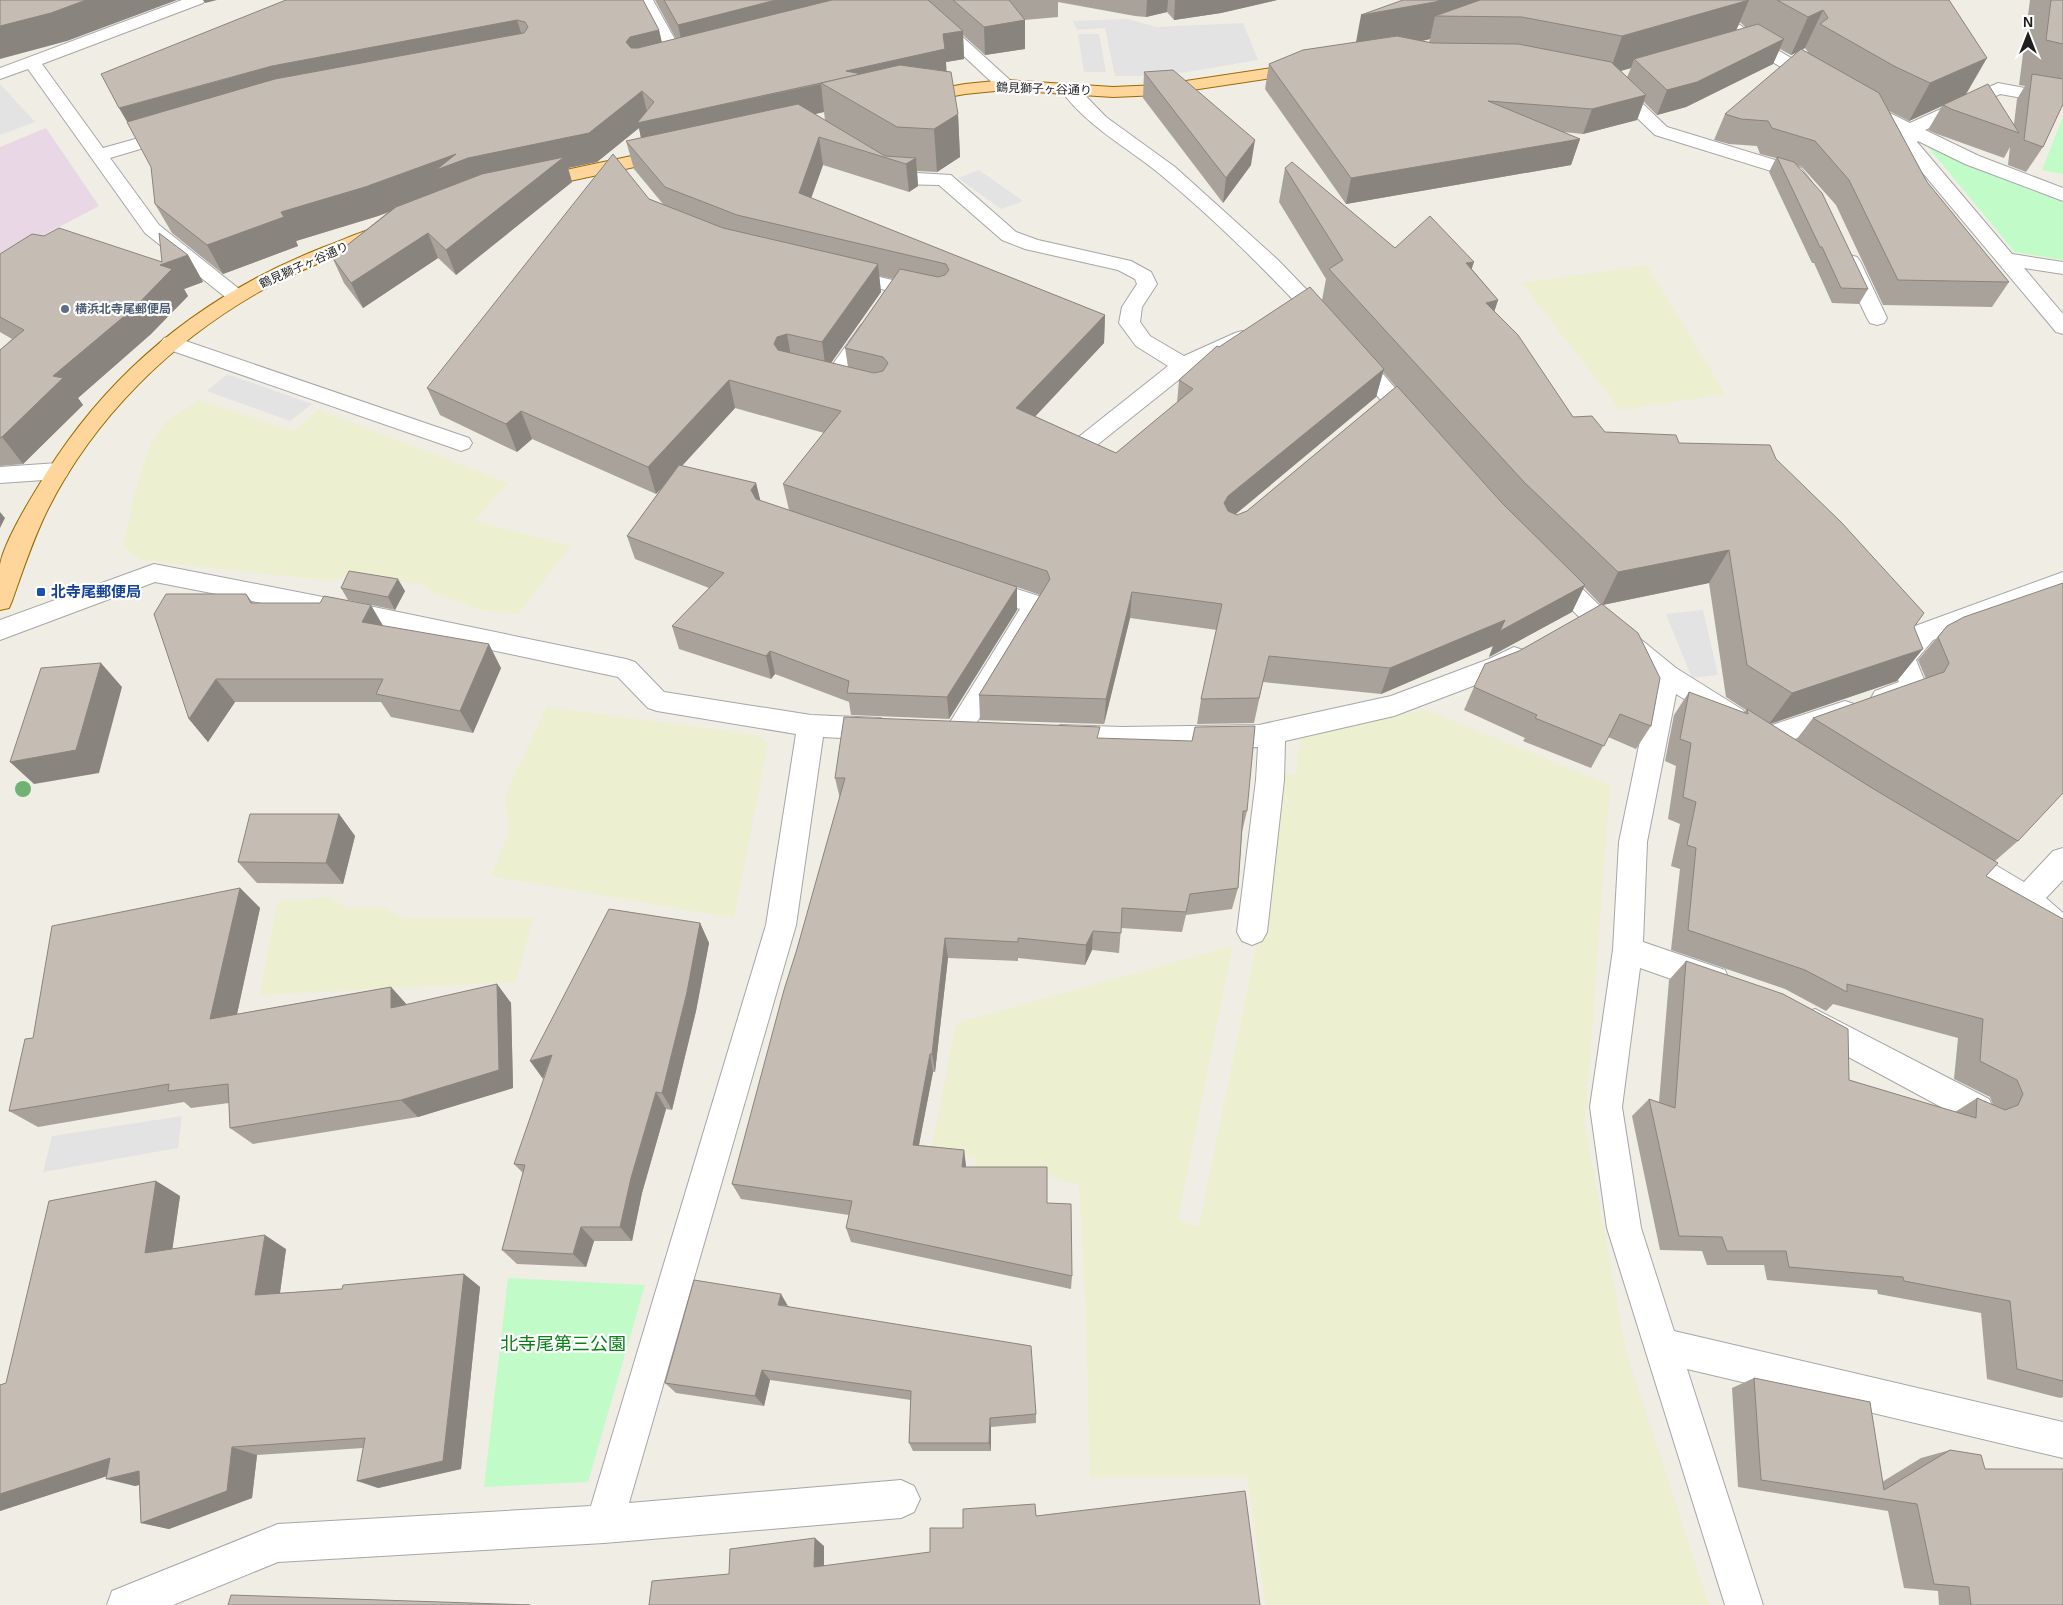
<svg xmlns="http://www.w3.org/2000/svg" width="2063" height="1605" viewBox="0 0 2063 1605" font-family="Arial,'Noto Sans JP',sans-serif">
<style>
.industrial{fill:#e9d7e5}
.farmland{fill:#ecefd0}
.park{fill:#c1fbc7}
.parking{fill:#e3e3e3}
.lines{fill:none;stroke-linecap:round;stroke-linejoin:round}
.minor-casing{stroke:#a6a6a6;stroke-width:2}
.major-casing{stroke:#9a6a00;stroke-width:2}
.minor{fill:#fff;fill-rule:evenodd}
.major{fill:#fed69c;fill-rule:evenodd}
.tree{fill:#71b273}
.wall{fill:#a9a29b;fill-rule:evenodd}
.shaded-wall{fill:#8a847e}
.building{fill:#c5bcb4;stroke:#8a847e}
.service-dot{fill:#5c6f8a;stroke:#fff;stroke-width:2}
.transit-dot{fill:#1a4fb4;stroke:#fff;stroke-width:2}
.labels{text-anchor:middle;stroke-width:4.5;stroke-linejoin:round;paint-order:stroke}
.far-street-label{font-size:12px;fill:#1f1f1f;stroke:#fff}
.far-service-label{font-size:12px;font-weight:bold;fill:#4e5e75;stroke:#fff;text-anchor:start}
.transit-label{font-size:15px;font-weight:bold;fill:#164399;stroke:#fff;text-anchor:start}
.near-park-label{font-size:18px;fill:#098116;stroke:#fff}
</style>
<rect width="100%" height="100%" fill="#f0ede5"/>
<path class="industrial" d="M46,128L99,206L0,258V147Z"/>
<g class="farmland">
<path d="M1647,265L1725,394L1620,410L1522,283Z"/>
<path d="M199,400L294,431L319,410L508,483L475,521L571,546L518,614L480,610L435,593L420,584L348,576L330,581L142,560L123,546L138,480L151,444L165,422Z"/>
<path d="M547,707L756,735L768,743L734,918L491,876L509,832L505,795Z"/>
<path d="M1424,709L1610,785L1585,1124L1626,1351L1709,1605H1266L1247,1477H1090L1086,1308L1079,1185L1028,1170L972,1195L976,1158L932,1147L956,1023L1233,946L1178,1220L1199,1227L1259,932L1279,774L1296,775L1300,739Z"/>
<path d="M330,897L346,908H385L404,918H533L516,982L260,995L277,902Z"/>
</g>
<g class="park">
<path d="M2063,117V174L2042,170Z"/>
<path d="M1927,146L1975,168L2063,202V260L2015,252Z"/>
<path d="M508,1278L645,1285L588,1482L484,1487Z"/>
</g>
<g class="parking">
<path d="M1127,19L1156,27L1243,23L1258,60L1187,72L1138,76H1115L1105,28L1077,30L1073,21Z"/>
<path d="M1078,34H1099L1106,72H1084Z"/>
<path d="M0,84L35,122L0,135Z"/>
<path d="M979,170L1023,201L1001,209L958,178Z"/>
<path d="M227,374L312,404L290,421L207,391Z"/>
<path d="M1703,610L1718,675L1692,678L1666,614Z"/>
<path d="M182,1116L178,1148L43,1172L52,1136Z"/>
</g>
<g class="lines">
<defs>
<g id="minor">
<path d="M182,0H205L203,3L42,64L103,148L175,128L181,129L184,133L181,137L110,158L159,225L243,292L246,296L243,300L236,302L229,300L145,233L28,69L0,79V68Z"/>
<path d="M637,0H653L687,61L684,65L678,66L672,65Z"/>
<path d="M904,0H922L1011,81L1014,85L1011,89L1005,90L999,89Z"/>
<path d="M1687,0H1706L1756,37L1823,77L1826,81L1823,85L1817,86L1811,85L1744,45Z"/>
<path d="M1614,81L1620,82L1667,127L1801,168L1813,184L1811,188C1798,191 1795,185 1787,176L1655,135L1608,90L1605,86L1608,82Z"/>
<path d="M1998,83L2063,95V105L2000,94L1925,130L1979,156L2063,188V201L1965,164L1918,141L1917,142L2012,254L2063,262V274L2024,268L2063,314V334L2056,332L1901,147L1899,143L1901,132L1855,110L1852,106L1855,102L1861,101L1867,102L1910,123Z"/>
<path d="M1069,84L1075,85L1106,117L1175,167L1278,260L1332,316L1335,321L1332,326L1325,328L1318,326C1268,273 1217,221 1161,175C1127,147 1086,126 1060,89L1063,85Z"/>
<path d="M882,164L900,172L951,175L1016,232L1038,240L1131,261L1151,272L1157,284L1142,307L1140,322L1150,336L1184,356L1235,333L1242,331L1249,333L1253,338L1249,343L1191,370L1087,453L1079,456L1071,453L1068,448L1071,443L1168,366L1136,346L1119,323L1122,307L1137,284L1135,279L1118,270L1025,249L1002,240L939,185L896,184L875,174L873,170L875,166Z"/>
<path d="M1850,255L1857,257L1860,261L1887,318L1884,323L1877,325L1870,323L1867,318L1840,261L1843,257Z"/>
<path d="M845,269L931,289L934,293L931,297L924,299L838,279L835,275L838,271Z"/>
<path d="M868,323L875,325L878,330L841,385L833,387L825,385L822,380L825,375L861,325Z"/>
<path d="M171,336L469,438L472,443L469,448L461,451L453,448L164,348L160,343L164,338Z"/>
<path d="M1354,348L1362,350L1421,418L1424,423L1421,428L1413,430L1405,428L1346,360L1343,355L1346,350Z"/>
<path d="M58,463L66,465L69,471L66,477L58,479L0,483V467Z"/>
<path d="M154,564L369,606L626,659L635,662L664,692L811,715L880,718L889,722L893,729L889,736L880,740L823,737L796,925L629,1503L901,1480L914,1486L920,1499L914,1512L901,1518L604,1543L278,1562L173,1605H107L112,1591L278,1524L591,1506L766,925L796,734L657,711L648,708L618,677L369,624L155,582L0,640V620Z"/>
<path d="M1552,565L1561,568L1601,607L1676,668L1743,710L1747,717L1743,724L1734,727L1725,724L1676,694L1647,842L1643,942L1725,970L1729,980L1725,990L1714,994L1640,968L1622,1107L1641,1228L1674,1331L2063,1422V1458L1687,1369L1763,1605H1725L1607,1228L1590,1107L1613,950L1619,842L1653,678L1583,621L1543,580L1540,574L1543,568Z"/>
<path d="M2063,572V591L1933,640L1916,660L1927,687L1923,694L1884,708L1875,705L1871,698L1875,691L1899,682L1890,658L1915,626Z"/>
<path d="M982,578L1045,598L1048,605L966,740L957,743L948,740L944,732L1020,609L973,593L970,587L973,581Z"/>
<path d="M1514,647L1523,650L1527,657L1523,664L1507,673L1394,716L1285,741L1284,780L1267,932L1262,941L1252,945L1242,941L1237,932L1256,780L1258,747L1122,749L1061,747L1052,744L1048,736L1052,728L1061,725L1122,727L1259,725L1391,696L1489,659Z"/>
<path d="M1845,701L1854,704L1858,711L1854,718L1766,749L1757,746L1753,738L1757,730Z"/>
<path d="M1955,843L1965,847L2024,882L2053,851L2063,848V880L2046,898L2063,913V945L2053,941L2017,908L1945,863L1941,855L1945,847Z"/>
<path d="M1815,1009L1989,1099L1994,1110L1989,1121L1978,1125L1967,1121L1804,1033L1800,1023L1804,1013Z"/>
</g>
<g id="major">
<path d="M1305,63L1311,64L1314,68L1311,72L1159,95L1113,97L1005,90L965,94L916,103L910,102L907,98L910,94L916,93L965,84L1005,80L1113,87L1159,85Z"/>
<path d="M669,148L676,150L678,154L676,158L533,189L526,187L524,183L526,179L533,177Z"/>
<path d="M381,226L388,228L391,232L388,236C344,253 300,269 259,292C171,342 94,418 48,509C33,539 23,570 12,601L9,608L0,610C0,596 0,579 0,565C3,546 25,508 36,490C103,375 201,295 324,247C343,240 362,231 381,226Z"/>
</g>
</defs>
<use href="#minor" class="minor-casing"/>
<use href="#major" class="major-casing"/>
<use href="#minor" class="minor"/>
<use href="#major" class="major"/>
</g>
<circle class="tree" cx="23" cy="789" r="8"/>
<g class="wall">
<path d="M286,0L659,30L662,42L676,39L655,0H1277L1221,13L1174,20L1167,12L1146,17L1135,16L1058,2V17L1024,20L1025,49L985,55L963,35L964,59L946,62V71L958,114L960,157L937,172L917,171L918,186L909,192L823,165L811,198L1105,315L1104,343L1035,416L1116,453L1177,403L1179,380L1219,347L1322,300L1326,279L1279,202L1285,168L1395,248L1472,269L1498,300L1494,312L1573,417L1605,432L1776,459L1914,627L1897,681L1771,724L1796,740L1813,718L1926,679L1918,660L1947,626L2018,841L1995,861L1986,876L2063,919V1397L2060,1398L1987,1379L1981,1313L1878,1294L1877,1290L1767,1280L1764,1265H1707L1702,1251L1660,1250L1632,1116L1649,1099L1659,1102L1669,980L1686,961L1849,1080L1955,1112L1977,1098L1993,1105L1990,1097L1954,1079L1958,1038L1833,1004L1826,1011L1785,989L1671,950L1680,869L1671,866L1680,824L1668,819L1676,766L1665,761L1674,715L1689,692L1744,713L1746,710L1726,697L1709,583L1603,605L1651,726L1636,749L1608,737L1591,768L1523,741L1525,738L1464,710L1474,687L1519,651L1601,605L1584,587L1572,612L1489,657L1493,646L1381,694L1263,682L1254,723L1197,724L1201,699L1217,630L1130,618L1104,724L980,720L979,695L1040,595L1017,587V610L949,719L851,715L849,702L775,674L771,679L679,649L672,626L709,588L635,559L627,536L661,489L656,494L532,439L517,452L440,415L427,388L649,199L663,204L634,169L626,141L641,138L639,128L597,162L568,168L572,182L456,275L438,258L363,308L344,283L332,257L388,212L378,216L296,241L298,246L223,274L172,233L155,204ZM824,112L825,120L815,114ZM879,276L893,279L845,348L848,367L831,363L881,292ZM1383,372L1396,387L1247,511L1237,515L1235,514L1376,397ZM735,408L824,433L783,484L789,510L760,501L756,483L682,466Z"/>
<path d="M1403,0H1949L1966,94L2014,124L2017,99L2025,86L2019,85L2030,0H2063V104L2043,147L2026,172L2008,165L2010,147L2004,158L1937,134L1928,130L1942,106L1909,121L1889,111L1927,182L2009,282L1992,307L1883,305L1836,205L1802,167L1796,165L1868,289L1859,304L1832,303L1814,263H1812L1769,172L1776,158L1760,154L1757,146L1729,144L1714,140L1725,114L1798,52L1791,55L1780,49L1773,64L1686,107L1657,115L1644,102L1637,120L1583,134L1563,132L1580,139L1571,165L1346,204L1265,89L1269,64L1356,42ZM1740,22L1746,28L1736,30ZM1430,39L1429,42L1422,41ZM1805,48L1808,52H1807L1802,50ZM1631,68L1627,77L1621,71Z"/>
<path d="M1144,72L1251,165L1223,203L1143,98Z"/>
<path d="M0,254L162,262L188,255L203,282L184,289L188,296L151,334L78,398L83,405L23,464L0,466V350L12,339L0,332Z"/>
<path d="M341,588L405,591L395,610L348,600Z"/>
<path d="M246,594L253,603L383,626L501,668L473,733L391,717L381,702H235L208,742L189,719Z"/>
<path d="M1099,738L1247,811L1242,832L1238,888L1232,909L1186,915L1182,932L1121,928L1119,953L1092,950L1085,965L1018,958V961L948,958L935,1072H933L919,1145L964,1150L965,1167L1047,1203L1072,1276L1071,1289L851,1242L846,1228L849,1215L741,1199L732,1184L840,799L835,778Z"/>
<path d="M339,814L355,836L343,884L257,883L238,862Z"/>
<path d="M240,888L260,908L237,1014L391,987L407,1005L497,984L511,1003L513,1088L418,1117L253,1144L230,1128L229,1103L191,1108L184,1102L38,1127L9,1111L33,1038Z"/>
<path d="M700,923L709,943L696,1011L672,1110L666,1109L642,1193L632,1241H594L586,1267L517,1264L502,1250L523,1173L514,1164Z"/>
<path d="M156,1181L180,1196L172,1249H286L280,1293L342,1289L464,1274L480,1287L461,1469L378,1488L363,1448L257,1455L252,1498L169,1529L141,1523L139,1485L135,1486L106,1476L0,1511V1385L6,1383Z"/>
<path d="M788,1306L1036,1414V1423L991,1427V1451H913L909,1443L911,1400L770,1380L764,1406L676,1393L665,1383Z"/>
<path d="M1754,1378L1882,1482L1921,1458L1950,1450L1985,1469L2063,1605H1939L1938,1591L1904,1588L1888,1511L1738,1487L1732,1388Z"/>
</g>
<g class="shaded-wall">
<path d="M86,0H177L67,41L0,59V26Z"/>
<path d="M203,0H217L205,3Z"/>
<path d="M776,0H889L684,53L678,25Z"/>
<path d="M1147,0H1168L1167,12L1146,17Z"/>
<path d="M1175,0H1277L1221,13L1174,20Z"/>
<path d="M1441,0H1498L1435,16L1430,39L1426,40L1354,53L1361,15Z"/>
<path d="M1749,0L1733,38L1634,59L1631,68L1609,74L1622,36Z"/>
<path d="M1823,10L1805,48L1791,55L1808,17Z"/>
<path d="M517,20L526,48L136,137L119,108L272,66Z"/>
<path d="M1025,20V49L985,55L984,27Z"/>
<path d="M659,30L665,58L633,70L626,42L630,37Z"/>
<path d="M963,31L964,59L946,62L947,77L846,78V71L943,34Z"/>
<path d="M1784,39L1773,64L1686,107L1657,115L1667,90Z"/>
<path d="M1987,58L1965,96L1943,105L1942,106L1909,121L1930,83Z"/>
<path d="M821,84L824,112L644,152L639,128L597,162L568,168L572,182L456,275L446,250L444,192L378,216L296,241L298,246L223,274L207,245L281,212L456,154L642,91L649,120Z"/>
<path d="M1646,95L1637,120L1583,134L1592,109Z"/>
<path d="M958,114L960,157L937,172L934,129Z"/>
<path d="M819,137L823,165L803,221L799,193Z"/>
<path d="M1580,139L1571,165L1346,204L1351,178Z"/>
<path d="M1255,140L1251,165L1223,203L1226,178Z"/>
<path d="M916,158L918,186L909,192L906,164Z"/>
<path d="M428,233L438,258L363,308L351,283Z"/>
<path d="M188,255L203,282L184,289L188,296L151,334L78,398L83,405L23,464L2,437L53,376L160,265Z"/>
<path d="M1474,262L1463,296L1466,263Z"/>
<path d="M878,264L881,292L826,370L822,342Z"/>
<path d="M1498,300L1487,334L1486,303Z"/>
<path d="M1105,315L1104,343L1017,436L1016,408Z"/>
<path d="M787,334L792,362L782,365L774,344L777,337Z"/>
<path d="M1384,369L1376,397L1224,524V503L1228,496Z"/>
<path d="M729,380L735,408L656,494L648,467Z"/>
<path d="M521,411L532,439L517,452L506,424Z"/>
<path d="M756,483L762,507L756,514L751,490Z"/>
<path d="M0,512L5,518L0,528Z"/>
<path d="M1729,550L1709,583L1602,605L1618,572Z"/>
<path d="M398,579L405,591L395,610L388,597Z"/>
<path d="M1585,585L1572,612L1489,657L1493,646L1381,694L1390,668Z"/>
<path d="M1017,587V610L949,719L947,697Z"/>
<path d="M1132,592L1130,618L1104,724L1106,699Z"/>
<path d="M371,605L385,629L362,622Z"/>
<path d="M489,644L501,668L473,733L460,711Z"/>
<path d="M1923,649L1897,681L1769,724L1792,693Z"/>
<path d="M770,651L775,674L771,679L766,656Z"/>
<path d="M101,663L122,687L99,773L34,784L10,762Z"/>
<path d="M216,679L235,702L208,742L189,719Z"/>
<path d="M339,814L355,836L343,884L326,863Z"/>
<path d="M240,888L260,908L232,1037L210,1019Z"/>
<path d="M700,923L709,943L696,1011L672,1110L662,1093Z"/>
<path d="M1093,931L1092,950L1085,965L1086,945Z"/>
<path d="M945,938L948,958L935,1072L932,1054Z"/>
<path d="M497,984L511,1003L513,1088L418,1117L401,1100Z"/>
<path d="M391,987L408,1006L391,1008Z"/>
<path d="M930,1054L933,1072L916,1160L913,1145Z"/>
<path d="M552,1055L543,1079L530,1061Z"/>
<path d="M656,1092L666,1109L642,1193L632,1241L620,1227L631,1178Z"/>
<path d="M964,1150L966,1165L964,1183L962,1167Z"/>
<path d="M156,1181L180,1196L170,1266L145,1253Z"/>
<path d="M581,1227L594,1241L586,1267L573,1254Z"/>
<path d="M265,1235L286,1249L278,1307L255,1295Z"/>
<path d="M464,1274L480,1287L461,1469L378,1488L357,1481Z"/>
<path d="M781,1294L788,1306L778,1305Z"/>
<path d="M762,1370L770,1380L764,1406L755,1396Z"/>
<path d="M990,1418L991,1427V1451L989,1443Z"/>
<path d="M232,1447L257,1455L252,1498L169,1529L141,1523Z"/>
<path d="M110,1458L138,1466L0,1511V1494Z"/>
<path d="M139,1471L167,1478L135,1486L106,1479Z"/>
<path d="M815,1538L824,1546V1573L814,1567Z"/>
</g>
<g class="building">
<path d="M0,0H86L51,13L0,26Z"/>
<path d="M286,0H643L659,30L630,37L626,42L631,48H638L832,0H928L963,31L943,34L945,49L846,71L862,74L821,83L637,123L654,102L642,91L589,133L468,158L436,170L456,154L365,187L281,212L284,217L207,245L155,204L151,167L127,122L275,79L524,33L528,27L525,22L517,20L272,66L119,108L101,74Z"/>
<path d="M664,0H776L678,25Z"/>
<path d="M953,0H1009L1025,20L984,27Z"/>
<path d="M1403,0H1441L1435,2L1361,15Z"/>
<path d="M1480,0H1749L1622,36L1522,17L1435,16Z"/>
<path d="M1777,0H1949L1987,58L1930,83L1894,66L1820,24L1828,18L1823,10L1808,17Z"/>
<path d="M2051,0H2063V44L2046,40Z"/>
<path d="M1758,24L1784,39L1697,82L1667,90L1634,59Z"/>
<path d="M1397,36L1432,43L1518,44L1611,62L1646,95L1592,109L1488,101L1580,139L1351,178L1269,64L1303,50Z"/>
<path d="M1801,49L1879,93L1927,182L2009,282L1898,280L1849,180L1815,141L1772,128L1768,121L1741,119L1725,114Z"/>
<path d="M900,65L951,72L958,114L934,129L897,127L821,83Z"/>
<path d="M1173,70L1255,140L1226,178L1144,72Z"/>
<path d="M2032,74L2063,79V104L2043,147L2024,140Z"/>
<path d="M1988,84L2019,133L1951,109L1943,105Z"/>
<path d="M798,104L885,156L916,158L906,164L819,137L799,193L1105,315L1016,408L1116,453L1193,389L1179,380L1217,346L1219,347L1310,287L1384,369L1228,496L1224,503L1228,511L1237,515L1247,511L1397,386L1502,503L1585,585L1500,631L1505,620L1390,668L1269,656L1259,698L1201,699L1222,604L1132,592L1106,699L979,695L1050,579L1047,571L783,484L841,411L729,380L648,467L521,411L506,424L427,388L613,154L649,199L723,228L878,264L822,342L787,334L777,337L774,344L778,350L874,373L883,371L888,363L883,357L845,348L900,269L938,277L945,275L949,270L946,264L737,215L665,187L626,141Z"/>
<path d="M564,157L446,250L428,233L351,283L332,257L396,207L482,174Z"/>
<path d="M1777,157L1794,162L1822,193L1868,289L1841,288L1822,247H1820Z"/>
<path d="M1292,162L1395,248L1430,216L1474,262L1466,263L1498,300L1486,303L1518,335L1573,417L1592,416L1605,432L1676,435L1679,443L1770,445L1776,459L1841,522L1924,613L1914,627L1923,649L1792,693L1747,665L1729,550L1618,572L1524,482L1329,269L1343,260L1285,168Z"/>
<path d="M59,228L162,262L159,233L188,255L160,265L172,269L134,308L53,376L63,378L2,437L0,438V350L24,330L0,317V254L32,234L44,236Z"/>
<path d="M679,465L756,483L751,490L756,499L1017,587L947,697L847,693L849,681L770,651L766,656L672,626L724,573L627,536Z"/>
<path d="M349,571L398,579L388,597L341,588Z"/>
<path d="M2063,583V793L2018,841L1894,768L1813,718L1944,672L1949,663L1938,637L1947,626L1964,617Z"/>
<path d="M166,594H246L251,603H320L324,596L371,605L362,622L489,644L460,711L376,694L383,679H216L189,719L154,614Z"/>
<path d="M1602,604L1638,633L1660,678L1651,726L1620,714L1604,746L1535,718L1537,715L1474,687L1485,664L1519,651Z"/>
<path d="M101,663L76,750L10,762L41,668Z"/>
<path d="M1689,692L1748,714L1747,709L1872,788L1998,863L1986,876L2063,919V1381L2017,1369L2010,1301L1904,1281L1903,1277L1789,1267L1786,1251H1727L1722,1237L1679,1236L1649,1099L1675,1108L1686,961L1783,994L1848,1029L1849,1080L1976,1118L1977,1098L2005,1110L2018,1105L2023,1094L2017,1080L1980,1061L1983,1019L1847,984V992L1805,970L1688,930L1696,848L1687,845L1696,802L1683,797L1691,743L1680,739Z"/>
<path d="M844,717L1100,727L1097,738L1192,741L1195,727L1255,726L1247,811H1243L1238,888L1190,894L1186,912L1122,908L1121,933L1093,931L1086,945L1018,938V942L945,938L932,1054H930L913,1145L964,1150L962,1167H1047V1203L1071,1204L1072,1276L846,1228L852,1201L732,1184L784,990L797,949L845,778H835Z"/>
<path d="M250,814H339L326,863L238,862Z"/>
<path d="M240,888L210,1019L391,987V1008L497,984L499,1070L401,1100L230,1128L228,1084L168,1091L169,1084L9,1111L25,1039L33,1038L52,926Z"/>
<path d="M609,909L700,923L687,992L662,1093L656,1092L631,1178L620,1227H581L573,1254L502,1250L525,1165L514,1164L552,1055L530,1061Z"/>
<path d="M156,1181L145,1253L265,1235L255,1295L342,1289L343,1285L464,1274L443,1461L357,1481L365,1438L232,1447L227,1491L141,1523L139,1471L106,1479L110,1458L0,1494V1385L6,1383L49,1201Z"/>
<path d="M694,1280L781,1294L778,1305L1031,1346L1036,1414L990,1418L989,1443H909L911,1391L762,1370L755,1396L665,1383Z"/>
<path d="M1754,1378L1870,1402L1884,1490L1950,1450L1981,1455L1985,1469H2063V1605H1971L1969,1587L1934,1584L1917,1504L1761,1480Z"/>
<path d="M1245,1491L1260,1605H649L652,1581L729,1574L730,1549L815,1538L814,1567L930,1552V1528H963V1509L1035,1504L1036,1516Z"/>
<path d="M231,1595L530,1605H228Z"/>
</g>
<circle class="service-dot" cx="65" cy="309" r="5"/>
<rect class="transit-dot" x="36" y="587" width="10" height="10" rx="2.5"/>
<g class="labels">
<g class="far-street-label">
<text transform="translate(1044 89) rotate(2)" y="4">鶴見獅子ヶ谷通り</text>
<text transform="translate(304 265) rotate(-24)" y="4">鶴見獅子ヶ谷通り</text>
</g>
<g class="far-service-label">
<text x="75" y="313">横浜北寺尾郵便局</text>
</g>
<g class="transit-label">
<text x="51" y="597">北寺尾郵便局</text>
</g>
<g class="near-park-label">
<text x="563" y="1350">北寺尾第三公園</text>
</g>
</g>
<g transform="translate(2028 35)" stroke="#ffffff" stroke-width="4" paint-order="stroke">
<path d="M0-4L9 19L0 12L-9 19Z" fill="#1f1f1f"/>
<text y="-8" font-size="14" font-weight="bold" text-anchor="middle" fill="#1f1f1f">N</text>
</g>
</svg>
